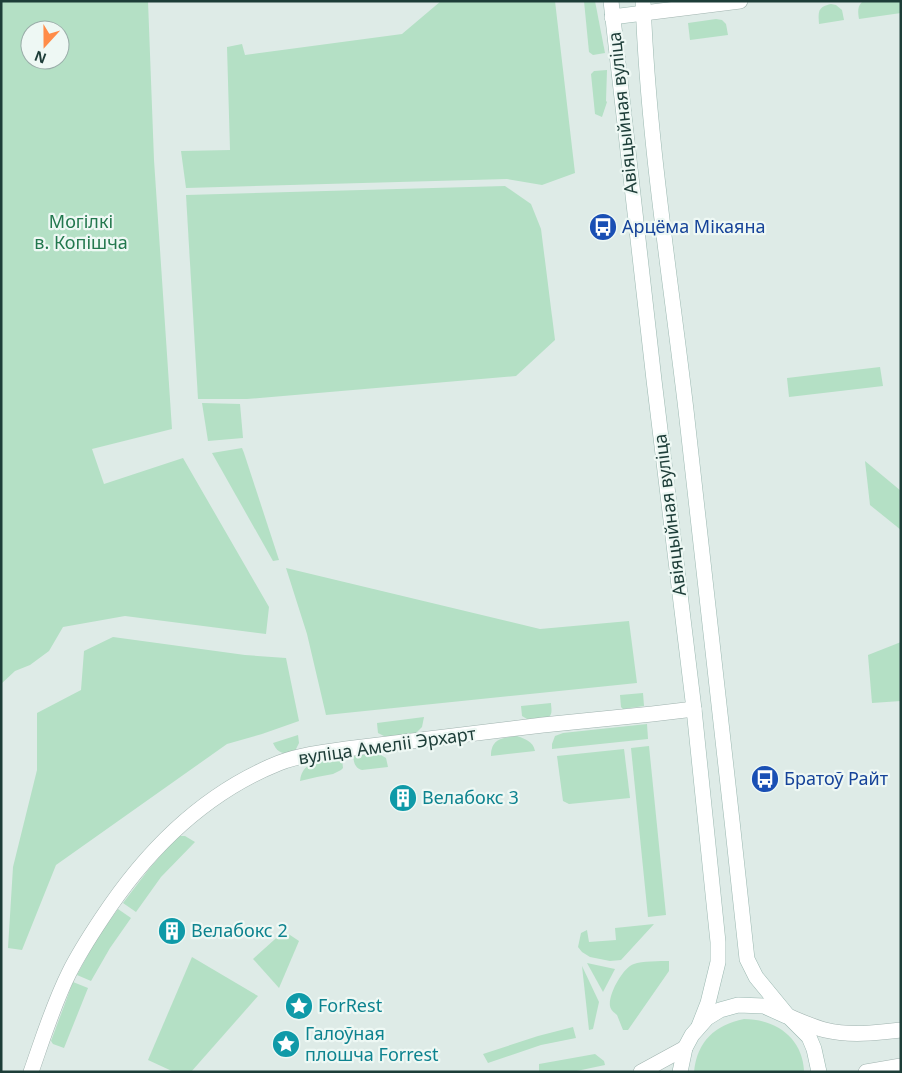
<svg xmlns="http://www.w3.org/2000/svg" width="902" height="1073" viewBox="0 0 902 1073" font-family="'Noto Sans',sans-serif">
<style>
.green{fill:#b4e0c5;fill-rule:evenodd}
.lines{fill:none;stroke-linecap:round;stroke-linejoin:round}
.minor-casing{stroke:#a0b3af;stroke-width:16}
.secondary-casing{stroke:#9bb8b1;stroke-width:16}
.minor{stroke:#fff;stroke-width:15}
.secondary{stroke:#fff;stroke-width:15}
.labels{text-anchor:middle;stroke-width:4.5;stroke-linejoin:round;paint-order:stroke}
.street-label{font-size:18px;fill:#1d3d38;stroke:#eef8f4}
.park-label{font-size:18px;fill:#23784e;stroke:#eef8f4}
.transit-label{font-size:18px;fill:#164399;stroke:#eef8f4;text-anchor:start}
.culture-label{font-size:18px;fill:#0d838f;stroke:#eef8f4;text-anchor:start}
</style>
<rect width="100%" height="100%" fill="#deebe7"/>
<g class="green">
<path d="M1,1H148L154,160L172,429L92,449L104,484L183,458L269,607L266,634L125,616L63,627L49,651L30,665L15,671L1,684ZM30,30H60V60H30Z"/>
<path d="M441,1H555L575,173L542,185L507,179L186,188L181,151L230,150L227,47L242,44L245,55L402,34Z"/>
<path d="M584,1H595L605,53L593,55L589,52Z"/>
<path d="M863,1H901V13L859,19C858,12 857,6 863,1Z"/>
<path d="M831,4L836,5L842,10L844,20L819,24C818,11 818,7 831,4Z"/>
<path d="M716,19L722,20L726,24L728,35L690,40L688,23Z"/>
<path d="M607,70L606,101L607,102L602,117L595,114L591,74L594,71Z"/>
<path d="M505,186L531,204L541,229L555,340L516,376L247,399H198L186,195Z"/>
<path d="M880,367L883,386L789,397L787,378Z"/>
<path d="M202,403L240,404L243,438L208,441Z"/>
<path d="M242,448L244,453L279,560L273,561L212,453Z"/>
<path d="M865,461L901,491V530L870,505Z"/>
<path d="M286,568L540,629L629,621L637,683L326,715L307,634Z"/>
<path d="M113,637L245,655L286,658L299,721L262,734L227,744L56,865L22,950L8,948L13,867L37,770V713L81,690L84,651Z"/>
<path d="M901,642V701L872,703L868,655Z"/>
<path d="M643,693L644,706L623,709L621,707L620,695Z"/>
<path d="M551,703C551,708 553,713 549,717L527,719L522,716L521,706Z"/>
<path d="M424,717L422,727L416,733L386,737L378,733L377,723Z"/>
<path d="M647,724L648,739L552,749V744L555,736L563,733Z"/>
<path d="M298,735L299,743L295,751C284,755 278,754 273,743Z"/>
<path d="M517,736C525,739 533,741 535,751L491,756C491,738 503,738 517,736Z"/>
<path d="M649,746L666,915L648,917L631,748Z"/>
<path d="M624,749L630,798L569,804L563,801L557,756Z"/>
<path d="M374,754H379L386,758L388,767L362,770C355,768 354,763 353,756Z"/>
<path d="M342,758L343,768L341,770L333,774L317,777L300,781C302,759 325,761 342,758Z"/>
<path d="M179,836H185L195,842L161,877L136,912L123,903L149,869L174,840Z"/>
<path d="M118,909L131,918L110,948L91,981L77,975L97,938Z"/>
<path d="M654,924L621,960L610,961L590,957L582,952L578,947L581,933L587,930L589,942L616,940L615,928Z"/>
<path d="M284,931L299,941L279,988L253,959Z"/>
<path d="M192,957L258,996L191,1072H174L148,1060Z"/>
<path d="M669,961V971L628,1030H623C621,1025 619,1020 617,1015C614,1012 611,1011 610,1006C608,995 623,967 634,964C641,961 661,961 669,961Z"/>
<path d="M587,963L615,969L603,992Z"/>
<path d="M582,966L599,1002L593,1029L589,1030Z"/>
<path d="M73,982L88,988L64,1048L53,1044L51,1041Z"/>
<path d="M744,1019C776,1019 803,1038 804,1072H694C697,1041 715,1025 744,1019Z"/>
<path d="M573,1027L576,1038L541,1045L488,1063L483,1054L538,1036Z"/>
<path d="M595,1054L604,1061L605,1065L572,1072H539V1064Z"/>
</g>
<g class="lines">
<defs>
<g id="minor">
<path d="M644,13L740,1"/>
<path d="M788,1016C800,1021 813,1027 825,1030C850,1036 876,1033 901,1030"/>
<path d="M31,1072C43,1038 53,1005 69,973C79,953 90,936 102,918C146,851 204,793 279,763C300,755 324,752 346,749L543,725L652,714L694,709"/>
<path d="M641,1072L685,1048"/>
<path d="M866,1072L901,1066"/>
</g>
<g id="secondary">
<path d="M611,1L654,380L694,709L718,942V962L708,1003L699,1026"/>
<path d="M643,1C648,139 670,274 686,410C708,593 727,776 747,959L756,977L788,1016L809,1037L814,1049L819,1072"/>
<path d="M612,17L644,13"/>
<path d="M680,1072L685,1048L692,1035L707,1018L720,1010L738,1005L764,1006L786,1016"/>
</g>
</defs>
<use href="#minor" class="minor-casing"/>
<use href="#secondary" class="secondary-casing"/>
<use href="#minor" class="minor"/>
<use href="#secondary" class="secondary"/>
</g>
<defs>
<symbol id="bus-disc" viewBox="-11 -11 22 22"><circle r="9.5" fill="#1a4fb4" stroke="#eef8f4"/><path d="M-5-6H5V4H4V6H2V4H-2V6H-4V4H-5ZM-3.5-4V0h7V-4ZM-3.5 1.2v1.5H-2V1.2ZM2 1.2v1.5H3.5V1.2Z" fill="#fff"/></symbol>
<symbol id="building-disc" viewBox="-11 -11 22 22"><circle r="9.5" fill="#0f9aa8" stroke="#eef8f4"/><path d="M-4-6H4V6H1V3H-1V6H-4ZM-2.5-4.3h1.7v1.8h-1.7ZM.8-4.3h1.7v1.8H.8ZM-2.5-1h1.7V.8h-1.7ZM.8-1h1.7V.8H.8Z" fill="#fff"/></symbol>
<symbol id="sight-disc" viewBox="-11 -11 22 22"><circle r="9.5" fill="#0f9aa8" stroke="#eef8f4"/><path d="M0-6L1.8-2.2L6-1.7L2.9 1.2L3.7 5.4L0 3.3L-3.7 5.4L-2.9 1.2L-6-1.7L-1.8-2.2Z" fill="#fff"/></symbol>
</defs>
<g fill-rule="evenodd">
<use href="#bus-disc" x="587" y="211" width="32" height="32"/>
<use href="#bus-disc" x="749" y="763" width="32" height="32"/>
<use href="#building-disc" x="387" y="782" width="32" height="32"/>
<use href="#building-disc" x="156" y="915" width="32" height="32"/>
<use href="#sight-disc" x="283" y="990" width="32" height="32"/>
<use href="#sight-disc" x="270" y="1028" width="32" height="32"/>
</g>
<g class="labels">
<g class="street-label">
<text transform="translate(623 113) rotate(-96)" y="6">Авіяцыйная вуліца</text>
<text transform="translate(670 515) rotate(-97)" y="6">Авіяцыйная вуліца</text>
<text transform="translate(387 746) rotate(-8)" y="6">вуліца Амеліі Эрхарт</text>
</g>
<g class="park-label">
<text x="81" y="228">Могілкі<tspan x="81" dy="21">в. Копішча</tspan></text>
</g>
<g class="transit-label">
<text x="622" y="233">Арцёма Мікаяна</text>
<text x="784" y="785">Братоў Райт</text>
</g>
<g class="culture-label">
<text x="422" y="804">Велабокс 3</text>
<text x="191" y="937">Велабокс 2</text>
<text x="318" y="1012">ForRest</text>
<text x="305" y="1040">Галоўная<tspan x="305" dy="21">плошча Forrest</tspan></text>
</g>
</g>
<rect width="902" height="1073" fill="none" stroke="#1d3d38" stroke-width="5"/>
<g transform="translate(45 45) rotate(201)"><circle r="24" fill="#eef8f4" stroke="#9aada9"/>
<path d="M0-4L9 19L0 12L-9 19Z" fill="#ff8c48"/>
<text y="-8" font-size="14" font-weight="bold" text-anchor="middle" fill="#1d3d38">N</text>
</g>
</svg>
